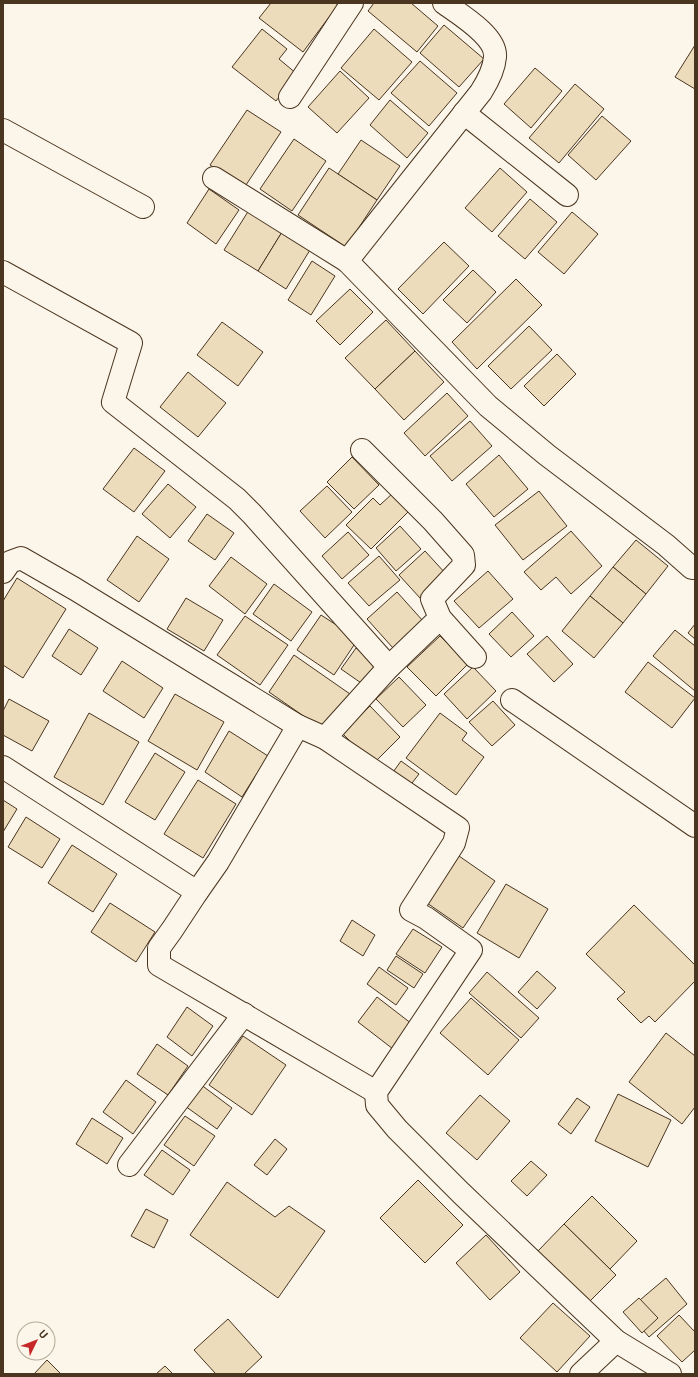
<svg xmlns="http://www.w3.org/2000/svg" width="698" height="1377" viewBox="0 0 698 1377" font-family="Roboto,sans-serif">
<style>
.building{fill:#ecdcbc;stroke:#4a3520}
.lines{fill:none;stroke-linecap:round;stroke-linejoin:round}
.minor-casing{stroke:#4a3520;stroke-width:24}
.minor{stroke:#fbf6e9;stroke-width:22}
</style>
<rect width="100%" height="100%" fill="#fbf6e9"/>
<g class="building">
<path d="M271,3H335L338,5L303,52L259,18Z"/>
<path d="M374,3H411L438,26L417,52L368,11Z"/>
<path d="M444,25L484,59L459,87L420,53Z"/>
<path d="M262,29L287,49L279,59L297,74L276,101L232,67Z"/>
<path d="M374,29L412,62L379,100L341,68Z"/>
<path d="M695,45V89L675,77Z"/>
<path d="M420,61L457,93L429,126L391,93Z"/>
<path d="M535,68L562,91L531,128L504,104Z"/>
<path d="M340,71L369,98L337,133L308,107Z"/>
<path d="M575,84L604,109L559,163L529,138Z"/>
<path d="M390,100L428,133L407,158L370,125Z"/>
<path d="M247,110L281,132L244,188L210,165Z"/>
<path d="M602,116L631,141L596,180L568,155Z"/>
<path d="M294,139L326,161L292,211L260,189Z"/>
<path d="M361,140L400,166L377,200L338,174Z"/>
<path d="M329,168L377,200L346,247L298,215Z"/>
<path d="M500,168L527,192L492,232L465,208Z"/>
<path d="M209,189L239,210L216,244L187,223Z"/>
<path d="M530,199L557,222L525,259L498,236Z"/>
<path d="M249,210L282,232L258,271L224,250Z"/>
<path d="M572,212L598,234L564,274L538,252Z"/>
<path d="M282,232L310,250L286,289L258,271Z"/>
<path d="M444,242L469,266L423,314L398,289Z"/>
<path d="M312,261L335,276L311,315L288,300Z"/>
<path d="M473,270L496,292L467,323L443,300Z"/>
<path d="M516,279L542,305L477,369L452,342Z"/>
<path d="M350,289L373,312L340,345L316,321Z"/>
<path d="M386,320L415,351L375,389L345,358Z"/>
<path d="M222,322L263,352L238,386L197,355Z"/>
<path d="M529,326L552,350L511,389L488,366Z"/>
<path d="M415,351L444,382L404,420L375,389Z"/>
<path d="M557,354L576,374L544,406L524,386Z"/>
<path d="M188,372L226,403L198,437L160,407Z"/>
<path d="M447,393L468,416L425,456L404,433Z"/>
<path d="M470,421L492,446L452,481L430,456Z"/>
<path d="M134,448L165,471L134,512L103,489Z"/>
<path d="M499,455L528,489L494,517L466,484Z"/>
<path d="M352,457L379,485L354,509L327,482Z"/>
<path d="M168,484L196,507L170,538L142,514Z"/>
<path d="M327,486L352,512L325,538L300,511Z"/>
<path d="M539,491L567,526L523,560L495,525Z"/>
<path d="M393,493L410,510L371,549L346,525L373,498L380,505Z"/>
<path d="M207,514L234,533L215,560L188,541Z"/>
<path d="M400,526L421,549L396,571L376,548Z"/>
<path d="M571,531L602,566L571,594L556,577L541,590L524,572Z"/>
<path d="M348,532L369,555L342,579L322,556Z"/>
<path d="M137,536L169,559L139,602L107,580Z"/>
<path d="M636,540L668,566L646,594L613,567Z"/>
<path d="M425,551L446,574L420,598L399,575Z"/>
<path d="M379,556L400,580L369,606L348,583Z"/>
<path d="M231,557L267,584L245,614L209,586Z"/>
<path d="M613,567L646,594L623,623L590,596Z"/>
<path d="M488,571L513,599L479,628L454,601Z"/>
<path d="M17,578L66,609L23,678L3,665V601Z"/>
<path d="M274,584L312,612L291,641L253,614Z"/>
<path d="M397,592L423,621L393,648L367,619Z"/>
<path d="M590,596L623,623L594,658L562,631Z"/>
<path d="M186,598L223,620L204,651L167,629Z"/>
<path d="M512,612L534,636L511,657L489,634Z"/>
<path d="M321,615L358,639L334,675L297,650Z"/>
<path d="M245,616L288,645L260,685L217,655Z"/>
<path d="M695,624V639L688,633Z"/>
<path d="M69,629L98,648L81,675L52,656Z"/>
<path d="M675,630L695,646V691L653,656Z"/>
<path d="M440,636L468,664L436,696L407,667Z"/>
<path d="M547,636L573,664L554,682L527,654Z"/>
<path d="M356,648L379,664L364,685L341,669Z"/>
<path d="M294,655L350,694L325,731L269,692Z"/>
<path d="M122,661L163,688L144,718L103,691Z"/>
<path d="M648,662L695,698L672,728L625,692Z"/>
<path d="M473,667L496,691L467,719L444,694Z"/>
<path d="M399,677L426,705L403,727L376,699Z"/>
<path d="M175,694L224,722L197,770L148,741Z"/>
<path d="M9,699L49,721L32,751L3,735V711Z"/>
<path d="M493,701L515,725L492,746L469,722Z"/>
<path d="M370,706L400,737L373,764L342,733Z"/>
<path d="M89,713L139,742L103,805L54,777Z"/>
<path d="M440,713L467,733L462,740L484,757L456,795L406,758Z"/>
<path d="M229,731L268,756L242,797L205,772Z"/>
<path d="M155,753L185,772L155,820L125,802Z"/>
<path d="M401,761L419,774L409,787L391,775Z"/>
<path d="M198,780L236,804L203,858L164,834Z"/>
<path d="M3,800L17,809L3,832Z"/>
<path d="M26,817L60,839L42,868L8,847Z"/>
<path d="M72,845L117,874L93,912L48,883Z"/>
<path d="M459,856L495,881L463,928L427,903Z"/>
<path d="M506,884L548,909L519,958L477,933Z"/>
<path d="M110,903L155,932L136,962L91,932Z"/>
<path d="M634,905L695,965V981L655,1022L649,1016L641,1023L617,999L625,992L586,954Z"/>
<path d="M352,920L375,935L363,956L340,941Z"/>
<path d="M413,929L442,947L425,973L396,954Z"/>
<path d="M396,956L423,974L414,988L387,970Z"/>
<path d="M379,967L408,988L396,1005L367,984Z"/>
<path d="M537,971L556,988L537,1009L518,992Z"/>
<path d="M487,972L539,1018L521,1038L469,993Z"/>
<path d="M377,997L412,1024L393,1049L358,1022Z"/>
<path d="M471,998L519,1040L488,1075L440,1033Z"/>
<path d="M187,1007L213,1026L192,1056L167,1037Z"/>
<path d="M666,1033L695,1056V1107L682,1124L629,1082Z"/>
<path d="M243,1036L286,1065L252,1115L209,1085Z"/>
<path d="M157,1044L188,1066L168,1095L137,1074Z"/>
<path d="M126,1080L156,1102L133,1134L103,1112Z"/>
<path d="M200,1084L232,1108L217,1129L185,1106Z"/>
<path d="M618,1094L671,1120L648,1167L595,1141Z"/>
<path d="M480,1095L510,1121L477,1160L446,1133Z"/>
<path d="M577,1098L590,1107L571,1134L558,1124Z"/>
<path d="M185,1116L215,1136L194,1166L164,1145Z"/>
<path d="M92,1118L123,1138L107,1164L76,1144Z"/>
<path d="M275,1139L287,1149L267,1175L254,1165Z"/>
<path d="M162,1150L190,1170L173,1195L144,1175Z"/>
<path d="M531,1161L547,1175L527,1196L511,1181Z"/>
<path d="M418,1180L463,1225L425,1263L380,1218Z"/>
<path d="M227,1182L275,1217L289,1206L325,1231L278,1298L190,1235Z"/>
<path d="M592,1196L637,1241L610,1269L564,1224Z"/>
<path d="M146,1209L168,1220L154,1248L131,1236Z"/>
<path d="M564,1224L616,1275L588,1303L537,1252Z"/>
<path d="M486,1235L520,1272L490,1300L456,1263Z"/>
<path d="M666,1278L687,1304L649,1337L627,1311Z"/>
<path d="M639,1298L658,1318L642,1333L623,1312Z"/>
<path d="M553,1303L590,1336L557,1372L520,1338Z"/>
<path d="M679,1315L695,1332V1350L682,1362L657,1336Z"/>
<path d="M228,1319L262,1357L244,1374H216L194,1350Z"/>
<path d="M47,1360L61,1374H34Z"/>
<path d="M165,1366L173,1374H156Z"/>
</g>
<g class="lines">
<defs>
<g id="minor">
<path d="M290,97L352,3"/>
<path d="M464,113L567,195"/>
<path d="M3,130L143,207"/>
<path d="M214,178L347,261L481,92C488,81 494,70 495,57C497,36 459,14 444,3"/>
<path d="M347,261L488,406L547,455L666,545L692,568L695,567"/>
<path d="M3,272L131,343L113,402L237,499L252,514L389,667"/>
<path d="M362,450L433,521L463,555L464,565L432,599L440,618L475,657"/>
<path d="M3,572L10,562L21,558L75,589L298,726L325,738L458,828L454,843L411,910L426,918L471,950L376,1092L377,1105L397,1129L461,1193L616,1341L670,1374"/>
<path d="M512,700L695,826"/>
<path d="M325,738L389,667L440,618"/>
<path d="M3,767L197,892L218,862L298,726"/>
<path d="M197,892L172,930L159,948V965L376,1092"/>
<path d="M129,1165L244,1014"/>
<path d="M581,1374L616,1341"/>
</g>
</defs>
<use href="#minor" class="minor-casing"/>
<use href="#minor" class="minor"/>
</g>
<rect width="698" height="1377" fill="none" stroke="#4a3520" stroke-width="8"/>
<g transform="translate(36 1341) rotate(47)"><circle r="19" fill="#fbf6e9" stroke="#b4a999"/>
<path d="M0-3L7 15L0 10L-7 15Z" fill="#c62828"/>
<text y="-6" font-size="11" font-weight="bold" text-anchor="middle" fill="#4a3520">U</text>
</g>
</svg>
